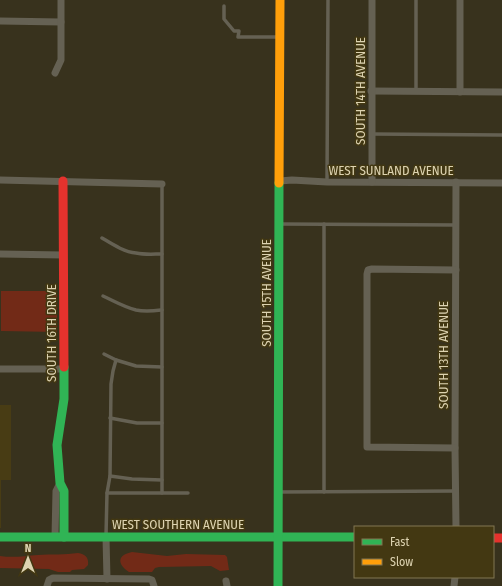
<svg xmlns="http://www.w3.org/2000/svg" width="502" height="586" viewBox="0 0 502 586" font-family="'Fira Sans Condensed',sans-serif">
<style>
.built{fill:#483c14}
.green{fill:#722a17}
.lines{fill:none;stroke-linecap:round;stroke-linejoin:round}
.lane{stroke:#656153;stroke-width:3.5}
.street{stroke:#656153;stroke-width:7}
.fast{stroke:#30b455;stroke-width:9}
.slow{stroke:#ff9f0a;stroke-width:9}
.jam{stroke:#e5322d;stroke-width:9}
.labels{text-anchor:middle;stroke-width:3;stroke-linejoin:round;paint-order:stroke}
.street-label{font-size:13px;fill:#ddd3b1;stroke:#433812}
</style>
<rect width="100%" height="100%" fill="#38321d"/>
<path class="built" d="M0,405H11V480H1V528H0Z"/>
<g class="green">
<path d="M1,291H57V332L1,331Z"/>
<path d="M132,552L167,556L186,554L225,555L227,557L229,570L220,571L211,566L159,567L155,568L152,572H129C117,564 117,555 132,552Z"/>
<path d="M78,553C85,554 89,557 88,565L84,569L72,570L70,572H58L49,569L0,568V556C13,558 25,556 38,555C51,554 65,555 78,553Z"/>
</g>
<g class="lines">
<g class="lane">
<path d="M224,6V19L234,31H239L238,37H279"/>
<path d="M416,91V0"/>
<path d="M372,134L502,135"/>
<path d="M327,182L328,0"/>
<path d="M162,184V493"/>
<path d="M280,224L456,225"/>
<path d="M324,224V492"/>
<path d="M102,238C112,244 124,252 136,253C145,255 154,254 162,254"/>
<path d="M103,296C114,301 124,307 136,310C145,312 153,311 162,310"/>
<path d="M104,354L116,360L136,366L162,367"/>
<path d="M110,418L137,423H162"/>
<path d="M110,476L132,479L162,480"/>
<path d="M279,492L455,491"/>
<path d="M107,493H188"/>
<path d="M106,536L107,493L110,476L111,384L113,371L116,360"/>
</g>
<g class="street">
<path d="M0,21L61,22"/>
<path d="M55,73L61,60V0"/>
<path d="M371,91L502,92"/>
<path d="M460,92V0"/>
<path d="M0,180L162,184"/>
<path d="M280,181L292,180L327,182L502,183"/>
<path d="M372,182V0"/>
<path d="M456,182L455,448L456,527"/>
<path d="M0,254L63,255"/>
<path d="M0,369H64"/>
<path d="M455,448L367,447V274L368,270L372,269L456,270"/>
<path d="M55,537L56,491L60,483"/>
<path d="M106,537L107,579"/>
<path d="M226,581L227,586"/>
<path d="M47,586L49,580L53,578L149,579L152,580L154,586"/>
<path d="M454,586L455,577"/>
</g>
<g class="fast">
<path d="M64,367V399L57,445L60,483L64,491V537"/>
<path d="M0,537H355"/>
<path d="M278,586L279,183"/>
</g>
<path class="slow" d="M279,183L280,0"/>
<g class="jam">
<path d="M63,181L64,367"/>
<path d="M493,538H502"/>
</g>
</g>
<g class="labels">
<g class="street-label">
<text transform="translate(360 91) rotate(-90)" y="5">SOUTH 14TH AVENUE</text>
<text x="391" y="175">WEST SUNLAND AVENUE</text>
<text transform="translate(266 293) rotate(-90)" y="5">SOUTH 15TH AVENUE</text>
<text transform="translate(51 333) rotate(-90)" y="5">SOUTH 16TH DRIVE</text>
<text transform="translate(443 355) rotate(-90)" y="5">SOUTH 13TH AVENUE</text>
<text x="178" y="529">WEST SOUTHERN AVENUE</text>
</g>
</g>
<rect x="354" y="526" width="140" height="52" fill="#433812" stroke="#817652"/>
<rect x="362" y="539" width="20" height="6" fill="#30b455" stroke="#817652"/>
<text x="390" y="546" font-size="12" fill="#ddd3b1">Fast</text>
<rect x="362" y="559" width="20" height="6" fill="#ff9f0a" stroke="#817652"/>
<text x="390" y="566" font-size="12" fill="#ddd3b1">Slow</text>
<g transform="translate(28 558)" stroke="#433812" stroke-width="3" paint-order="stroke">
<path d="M0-3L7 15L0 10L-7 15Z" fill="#ddd3b1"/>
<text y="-6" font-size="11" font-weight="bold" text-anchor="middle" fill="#ddd3b1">N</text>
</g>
</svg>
